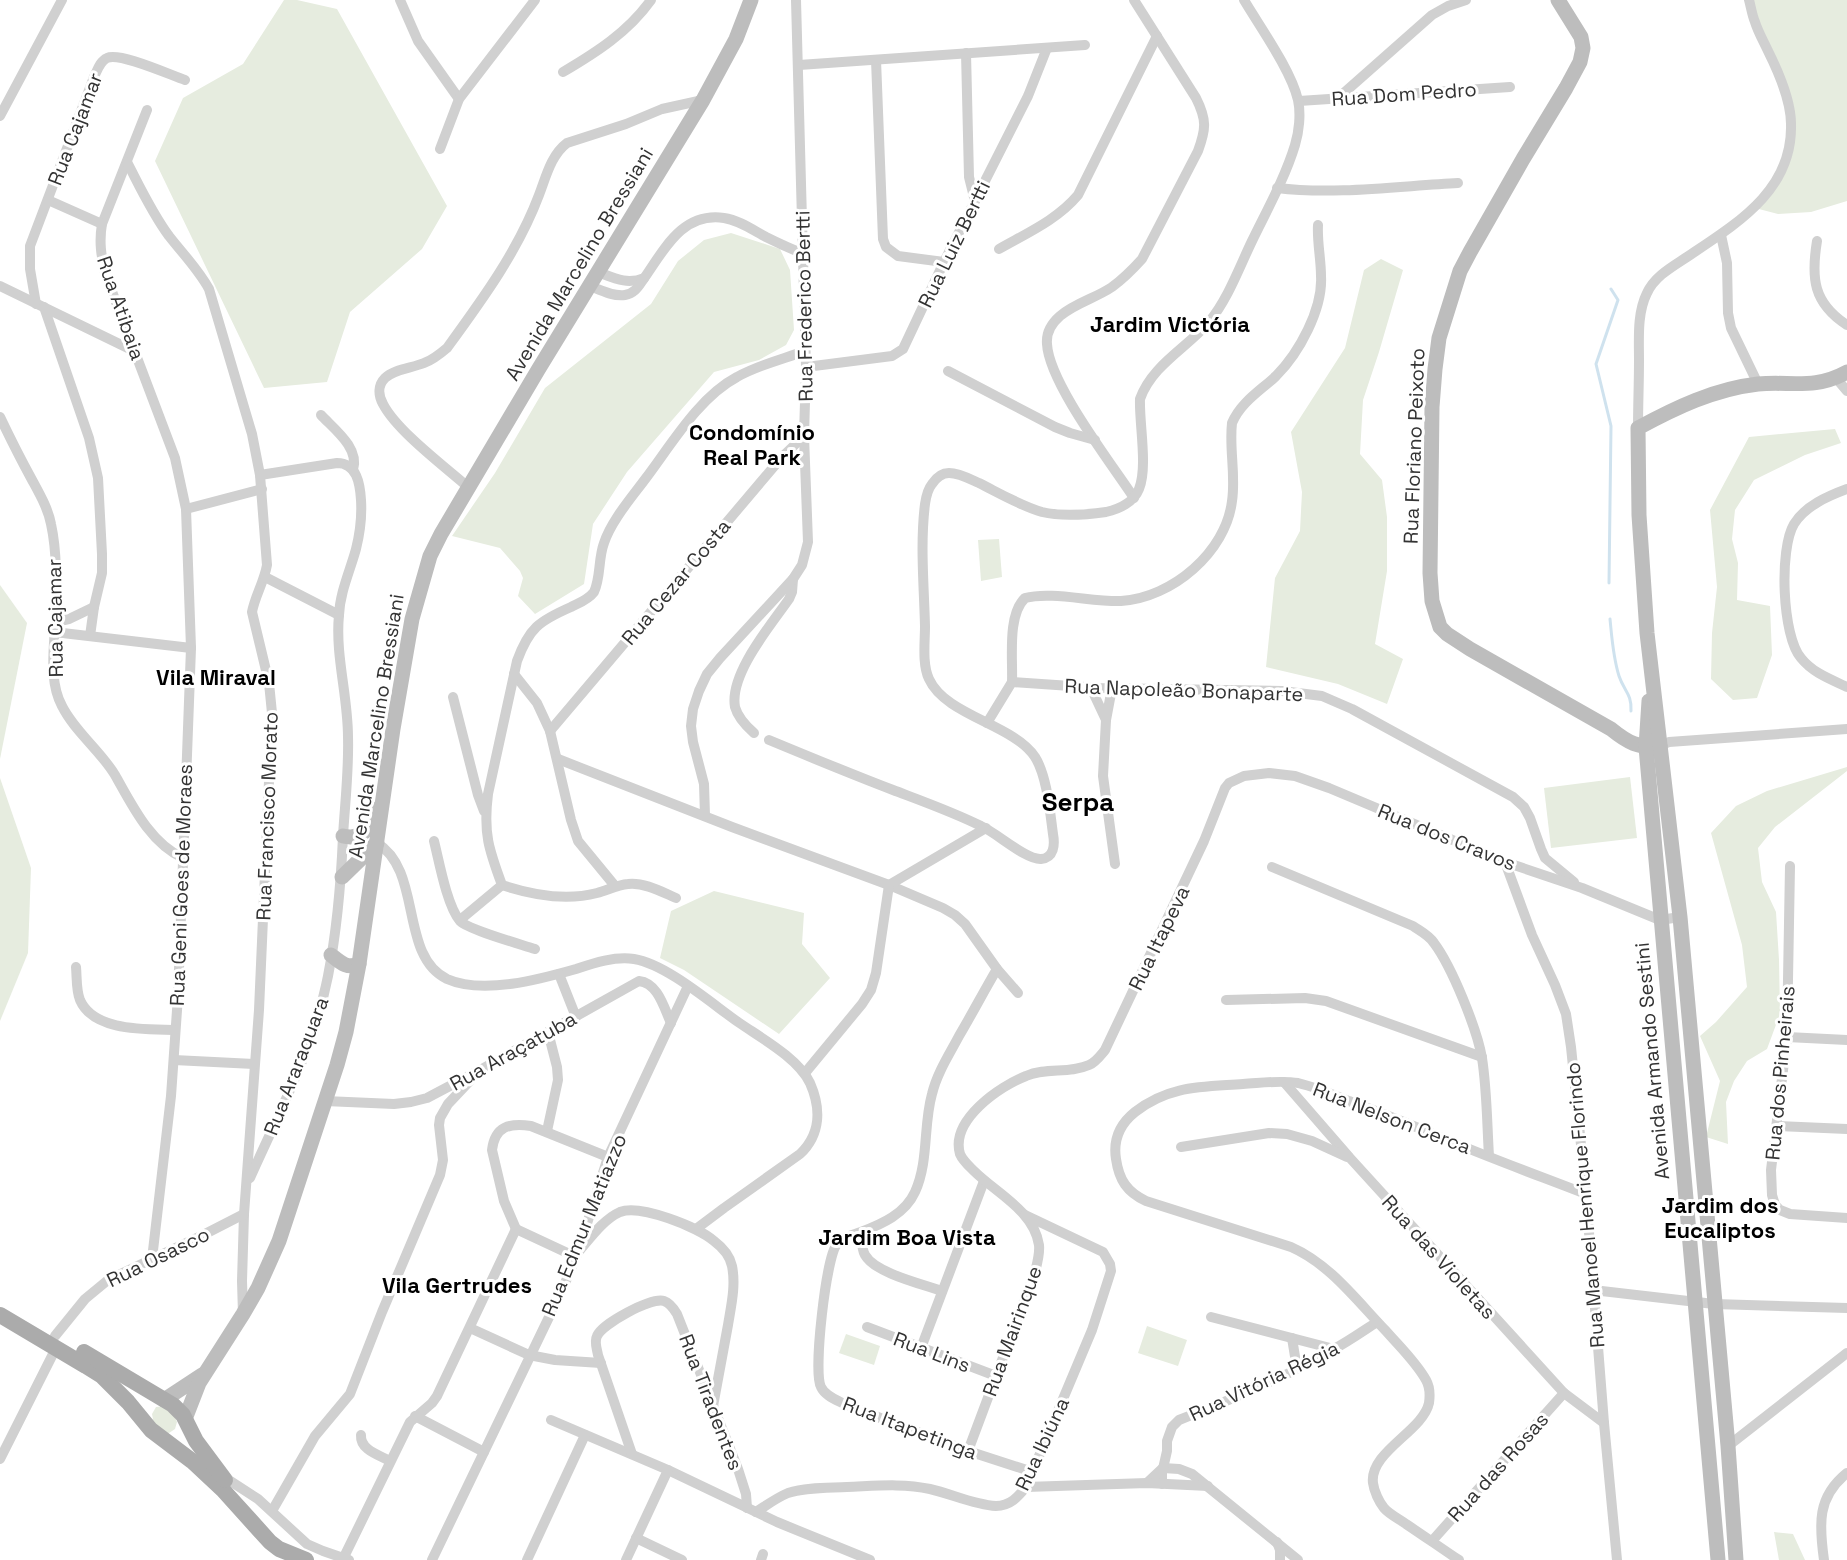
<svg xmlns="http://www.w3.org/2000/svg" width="1847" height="1560" viewBox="0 0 1847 1560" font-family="'Space Grotesk',sans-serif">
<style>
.green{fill:#e6ecdf}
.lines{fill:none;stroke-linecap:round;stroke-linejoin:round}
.stream{stroke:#cfe2ee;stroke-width:3}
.street{stroke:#d0d0d0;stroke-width:10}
.secondary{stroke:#bdbdbd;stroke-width:15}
.primary{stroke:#ababab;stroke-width:16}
.labels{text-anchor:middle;stroke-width:6;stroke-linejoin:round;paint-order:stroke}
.street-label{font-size:20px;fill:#333;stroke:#fff}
.quarter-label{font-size:22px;font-weight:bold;fill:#000;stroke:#fff}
.district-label{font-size:26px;font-weight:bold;fill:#000;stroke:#fff}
</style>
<rect width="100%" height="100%" fill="#fff"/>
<g class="green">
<path d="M284,0H297L337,9L447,206L422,249L350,312L327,382L264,388L155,161L183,98L243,64Z"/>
<path d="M1749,0H1847V201L1811,212L1778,214L1755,208L1785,163L1790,109Z"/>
<path d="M731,233L780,249L790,270L794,330L786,345L759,360L714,372L627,472L593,524L584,584L535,614L518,596L523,578L520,571L500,548L452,536L495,473L545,388L651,304L678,261L704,240Z"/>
<path d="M1381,259L1403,270L1379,352L1363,400L1360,454L1382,480L1387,517V571L1375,644L1403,659L1387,704L1338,684L1266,667L1275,578L1300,531L1302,492L1291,432L1345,348L1364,270Z"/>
<path d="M1835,429L1841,443L1805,455L1754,480L1735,510L1732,539L1738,563L1737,600L1770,606L1772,655L1757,698L1733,700L1711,679L1712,633L1717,587L1710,510L1749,437Z"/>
<path d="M999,539L1002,577L981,581L978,540Z"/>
<path d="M0,585L27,623L0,759Z"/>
<path d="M1847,767V771L1775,827L1758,848L1762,882L1776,912L1779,960L1780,1014L1767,1049L1747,1061L1734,1081L1726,1102L1728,1144L1706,1137L1720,1081L1700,1036L1716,1022L1747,987L1742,945L1711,833L1736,806L1767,791Z"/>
<path d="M1630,777L1637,838L1551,848L1544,788Z"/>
<path d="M0,778L31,868L28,953L0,1021Z"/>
<path d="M714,891L804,913L802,944L830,978L779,1034L684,970L660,958L671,911Z"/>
<path d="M1147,1326L1187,1340L1178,1366L1138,1353Z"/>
<path d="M846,1334L880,1346L874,1365L839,1353Z"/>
<path d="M166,1406L173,1413L177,1422L175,1429L169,1433L163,1432L154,1425L152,1414L156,1407Z"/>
<path d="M1774,1532L1793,1534L1805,1560H1779Z"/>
</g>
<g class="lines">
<g class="stream">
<path d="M1609,583L1611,426L1596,364L1618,300L1611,289"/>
<path d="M1610,619C1612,639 1613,657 1619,676C1624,691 1632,694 1631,711"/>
</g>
<g class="street">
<path d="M400,0L418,41L459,99"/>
<path d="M1134,0L1196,98C1207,120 1206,129 1198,151L1142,259C1133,269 1123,279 1112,287C1096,298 1075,303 1060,316C1052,323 1046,333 1047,344C1049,383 1111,463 1134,498"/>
<path d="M966,53L969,177L975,201"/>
<path d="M876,60L883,239L886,247L898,256L944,262"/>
<path d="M799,65L1085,45"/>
<path d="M563,72C597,52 628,32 651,0"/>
<path d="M1337,99L1432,15L1448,6L1466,0"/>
<path d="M1299,101L1510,87"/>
<path d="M147,110L102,224C99,241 101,255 105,273L175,458L186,509L191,648L178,996L171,1096L152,1259"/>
<path d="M0,116L62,0"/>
<path d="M440,149L459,99L535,0"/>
<path d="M127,162C140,187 152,213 169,236C183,254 198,269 209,289L252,434L260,475L267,565C264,582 255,596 252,612L269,683L272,713L259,1010L244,1214L242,1281L243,1314"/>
<path d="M1277,188C1335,195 1400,186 1458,183"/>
<path d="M48,200L102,224"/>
<path d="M1721,235L1727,263L1728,313L1731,328L1758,384"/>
<path d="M1817,241C1811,278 1813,303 1847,325"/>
<path d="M999,249C1027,233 1057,220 1078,195L1157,36"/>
<path d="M598,272C614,278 627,285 644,278"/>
<path d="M0,286L136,352"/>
<path d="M590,286C600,290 614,297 625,295C636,293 639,285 645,277C665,248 683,212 724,218C739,220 753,230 766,237C778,243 791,249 804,254"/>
<path d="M36,304L30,269V246L94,77C97,71 100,61 107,58C120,52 170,75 185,80"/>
<path d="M44,307L89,438L98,478L102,554V573L94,607L90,636"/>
<path d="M806,367L892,356L903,349L944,262L1028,96L1047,48"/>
<path d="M948,371L1055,427L1070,433L1095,440"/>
<path d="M1836,378L1847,391"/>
<path d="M321,415C334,429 360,448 353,470"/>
<path d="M0,417C10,438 20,458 31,478C39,493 48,508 51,524C58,556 56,592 55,625C54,651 49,682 62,706C75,732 100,750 115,775C132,805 150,843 183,858"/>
<path d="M1638,428C1638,406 1639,383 1639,360C1639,338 1637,313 1647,293C1655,276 1672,267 1687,257C1736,224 1793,191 1791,124C1791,100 1779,73 1768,51C1764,42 1758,32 1755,22C1752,15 1751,7 1749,0"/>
<path d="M469,488C444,466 397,431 383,404C378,395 378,385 385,378C394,369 412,368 424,363C433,360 440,354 447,348C482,300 518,251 539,195C546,177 551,155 567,143L626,124L662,109L703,100"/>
<path d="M1847,489C1828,496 1805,506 1794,524C1779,549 1782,636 1801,658C1813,673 1830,679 1847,687"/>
<path d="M186,509L262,489"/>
<path d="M265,577L339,615"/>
<path d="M55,622L69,619L94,607"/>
<path d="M54,632L191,648"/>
<path d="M514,674L537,703L550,731L571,820L578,841L615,886"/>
<path d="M1012,682C1013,659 1007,615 1025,598C1051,591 1092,602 1121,601C1172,598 1226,552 1232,501C1236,475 1229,449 1232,423C1241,402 1260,391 1276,376C1299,353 1323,309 1321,276C1321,259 1317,242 1318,225"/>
<path d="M1091,688L1106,720"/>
<path d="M1112,688L1106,720L1103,776L1115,864"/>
<path d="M453,697L478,795L484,811"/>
<path d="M987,723L1012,682L1100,688L1282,691L1322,696L1352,709L1513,797L1524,807L1530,818L1541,849L1545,858L1574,882"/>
<path d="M550,731L782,457L804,436"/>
<path d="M754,733C746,726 738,718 735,707C729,674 771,625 789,599L792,592L793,579"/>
<path d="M769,740C810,757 851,774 893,790C922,801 953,812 981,826C997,833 1026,860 1041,859C1054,858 1055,845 1053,834C1050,812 1047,776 1035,757C1013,724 946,716 929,679C922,664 925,642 925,626C924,586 920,544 925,504C926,497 928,489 932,484C936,478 942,473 949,473C959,473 970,479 979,483C999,493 1021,506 1042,512C1063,517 1085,515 1106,512C1119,509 1134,502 1139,489C1148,467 1139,423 1140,399C1152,365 1187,348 1209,322C1228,299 1239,268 1252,241C1267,210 1285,178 1295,145C1299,132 1301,114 1298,100C1291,70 1260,27 1244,0"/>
<path d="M1660,746L1669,742L1847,729"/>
<path d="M558,759L732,827L889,885L943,908L955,915L965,924L997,969L1018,993"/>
<path d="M705,816L704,784L693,742L691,726L693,709L699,691L707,674L720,658L793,579L802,565L808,542L804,436L806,367L796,0"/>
<path d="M434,841C439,861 447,906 460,921C469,930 520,944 535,949"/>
<path d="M377,843C423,871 399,956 447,979C483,995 541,979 576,969C594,963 615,956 634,959C666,964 711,1003 738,1022C761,1038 798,1058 810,1083C821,1108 821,1134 800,1154L724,1208L696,1229"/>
<path d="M1505,862L1532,935L1555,985L1566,1014L1571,1047L1586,1194L1604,1423L1617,1560"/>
<path d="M1790,866L1787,1037L1771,1170L1772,1195L1775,1205L1780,1210L1790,1214L1847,1218"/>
<path d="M1272,867L1413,926C1420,931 1429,935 1434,943C1452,967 1477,1029 1482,1058C1487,1090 1487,1124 1489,1156"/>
<path d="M889,885L986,828"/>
<path d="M676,898C662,892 644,882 628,884C617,885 608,890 597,893C566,901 532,895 502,885C489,850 483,833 488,794L517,661C529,628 539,621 571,607C579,603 588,600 594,592C601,577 598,559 604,543C611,521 632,497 646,478C671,445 699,397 737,377C758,365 783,359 805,351"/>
<path d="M460,920L502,885"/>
<path d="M76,967C77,978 76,990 80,1000C94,1032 147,1029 175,1030"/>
<path d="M997,969C984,991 972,1014 959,1036C949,1055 937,1073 932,1094C923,1126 929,1161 915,1192C905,1214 882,1224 861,1232C853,1235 843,1236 837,1244C826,1257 813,1372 821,1387C825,1396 837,1400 846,1405L968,1451L1033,1472"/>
<path d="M559,974L576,1017"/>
<path d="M1226,1000L1305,998L1326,1001L1482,1057"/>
<path d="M1787,1037L1847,1040"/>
<path d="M174,1060L254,1064"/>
<path d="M805,1073L862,1004L871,990L876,973L889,885"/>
<path d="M1284,1082L1350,1158L1564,1393L1604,1423"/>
<path d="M325,1101L394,1104L411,1102L427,1098L480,1070L639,981C658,983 664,1008 671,1023"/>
<path d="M1777,1126L1847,1129"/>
<path d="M547,1131L558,1080L557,1067L548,1032"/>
<path d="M1181,1147L1269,1133L1287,1134L1312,1141L1347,1157"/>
<path d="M250,1178C279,1113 314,1047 328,976C337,930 341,883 343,836C345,803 349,770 348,737C348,696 335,655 339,615C340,592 350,571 356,549C360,533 362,516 361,500C360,484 357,463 337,463L260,475"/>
<path d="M516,1229L504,1201L492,1150C495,1126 509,1123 531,1126L608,1157"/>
<path d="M516,1229L576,1257"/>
<path d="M862,1232C862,1240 861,1248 865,1255C875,1273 922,1284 942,1291"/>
<path d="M580,1250C591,1237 604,1219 620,1212C640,1204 698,1227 714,1241C722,1247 730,1256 732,1266C736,1286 731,1306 728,1325C723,1352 718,1379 713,1406"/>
<path d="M1593,1290L1714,1304L1847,1308"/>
<path d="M1211,1317L1334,1349"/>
<path d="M867,1327L996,1376"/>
<path d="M470,1328L529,1355L555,1360L601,1363"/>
<path d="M55,1336L85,1299L108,1280L203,1235L244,1214"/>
<path d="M1292,1338L1297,1369"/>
<path d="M921,1348L984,1181"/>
<path d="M415,1416L484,1452"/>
<path d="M551,1420L668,1470L777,1522L870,1560"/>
<path d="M361,1435C360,1450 379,1455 390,1461"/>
<path d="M1728,1446L1847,1353"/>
<path d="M968,1451L1035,1272C1037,1264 1040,1254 1039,1245C1034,1211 996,1193 974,1171C969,1166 963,1161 960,1154C950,1120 1000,1086 1026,1076C1046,1067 1069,1074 1089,1065C1096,1062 1100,1056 1105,1050L1204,841L1225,788L1229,783L1244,776L1269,773L1295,776L1329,788L1505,862L1582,888L1660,920L1680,917"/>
<path d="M632,1454L598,1355C597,1349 594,1342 597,1336C602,1324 651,1297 664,1301C670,1303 674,1309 677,1314L738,1469L746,1494L747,1508"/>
<path d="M0,1459L56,1348"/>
<path d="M221,1475L258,1499L307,1544L323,1551L349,1560"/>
<path d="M1147,1483L1163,1468L1179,1469L1192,1474L1298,1560"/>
<path d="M1162,1484V1473L1167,1451V1441L1172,1427L1179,1420C1232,1399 1285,1378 1334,1349C1349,1341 1363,1331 1377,1322"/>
<path d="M1026,1487L1147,1483L1208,1486"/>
<path d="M272,1511L315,1436L350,1394L382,1312L440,1175L443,1160L439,1125L440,1118L448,1104L480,1070"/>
<path d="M756,1512C767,1505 776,1498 788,1493C807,1487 828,1488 847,1487C875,1486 902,1483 930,1489C952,1494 974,1505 996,1506C1010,1506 1018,1497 1026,1487L1092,1330L1111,1271L1110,1264L1103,1252L1025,1215"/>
<path d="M636,1538L682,1560"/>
<path d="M1432,1541L1564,1393"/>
<path d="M1277,1542L1280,1550V1560"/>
<path d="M343,1559L410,1422L432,1403L437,1396L516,1229"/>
<path d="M432,1560L563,1288L578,1252L608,1157L688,986"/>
<path d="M527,1560L585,1435"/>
<path d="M626,1560L668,1470"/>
<path d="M761,1560L763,1554"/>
<path d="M1459,1560C1441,1548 1424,1536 1406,1524C1399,1519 1389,1514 1384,1508C1379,1502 1374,1491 1373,1483C1369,1452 1423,1431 1429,1403C1430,1396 1430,1387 1426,1380C1416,1362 1400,1347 1386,1331C1357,1301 1330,1264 1291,1247L1146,1201C1127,1192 1119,1180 1116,1159C1113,1140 1120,1124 1135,1112C1169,1085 1203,1087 1243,1084C1261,1083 1280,1080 1298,1083C1315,1087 1332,1094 1349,1101C1379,1112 1409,1124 1438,1136C1487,1157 1537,1175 1586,1194"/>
<path d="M1824,1560C1819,1524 1817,1497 1847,1473"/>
</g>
<g class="secondary">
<path d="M1558,0L1581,37L1583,48L1580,62L1566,88L1523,159L1470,252L1460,271L1439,338L1435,369L1432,407L1430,573L1432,601L1440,627L1447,634L1470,649L1611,729C1627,742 1639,749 1660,746"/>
<path d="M1649,701L1646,747L1718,1560"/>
<path d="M343,836C365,841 370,825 379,808"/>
<path d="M342,877L377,843"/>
<path d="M331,955C341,963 347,969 359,964"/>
<path d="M164,1400L202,1375"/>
<path d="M185,1419L199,1383L243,1314L258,1288L279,1241L337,1065L346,1032L359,964L393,729L412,619L430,556L441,534L538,370L703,100L736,39L751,0"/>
<path d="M1736,1560L1728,1446L1680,917L1647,633L1639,515L1638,428C1675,408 1714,389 1758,384C1792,381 1814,390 1847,372"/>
</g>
<g class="primary">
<path d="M0,1315L86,1366L102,1376L128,1402L151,1430L192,1461L223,1490L270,1542L279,1549L306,1560"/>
<path d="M84,1352L173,1405L183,1415L196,1441L225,1480"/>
</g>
</g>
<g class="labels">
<g class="street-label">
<text transform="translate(1404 94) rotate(-4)" y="7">Rua Dom Pedro</text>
<text transform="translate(75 129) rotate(-69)" y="7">Rua Cajamar</text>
<text transform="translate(954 244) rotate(-64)" y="7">Rua Luiz Bertti</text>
<text transform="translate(579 264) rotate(-59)" y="7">Avenida Marcelino Bressiani</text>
<text transform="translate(804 306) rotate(-91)" y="7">Rua Frederico Bertti</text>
<text transform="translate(121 308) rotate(71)" y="7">Rua Atibaia</text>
<text transform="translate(1414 446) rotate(-88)" y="7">Rua Floriano Peixoto</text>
<text transform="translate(676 582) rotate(-50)" y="7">Rua Cezar Costa</text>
<text transform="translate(55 618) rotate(-91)" y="7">Rua Cajamar</text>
<text transform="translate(1184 690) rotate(2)" y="7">Rua Napoleão Bonaparte</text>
<text transform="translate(376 726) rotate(-81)" y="7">Avenida Marcelino Bressiani</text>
<text transform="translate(267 816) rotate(-88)" y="7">Rua Francisco Morato</text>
<text transform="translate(1447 837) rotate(22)" y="7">Rua dos Cravos</text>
<text transform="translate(181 885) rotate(-88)" y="7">Rua Geni Goes de Moraes</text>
<text transform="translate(1159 938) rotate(-64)" y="7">Rua Itapeva</text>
<text transform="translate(513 1051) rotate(-29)" y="7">Rua Araçatuba</text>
<text transform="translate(1652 1061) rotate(-95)" y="7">Avenida Armando Sestini</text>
<text transform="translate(296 1066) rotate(-69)" y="7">Rua Araraquara</text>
<text transform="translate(1780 1073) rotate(-85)" y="7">Rua dos Pinheirais</text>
<text transform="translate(1392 1118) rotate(21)" y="7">Rua Nelson Cerca</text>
<text transform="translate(1585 1205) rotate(-95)" y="7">Rua Manoel Henrique Florindo</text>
<text transform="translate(584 1225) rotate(-68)" y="7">Rua Edmur Matiazzo</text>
<text transform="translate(158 1257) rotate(-26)" y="7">Rua Osasco</text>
<text transform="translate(1439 1257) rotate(48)" y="7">Rua das Violetas</text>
<text transform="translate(1012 1331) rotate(-70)" y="7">Rua Mairinque</text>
<text transform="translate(932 1352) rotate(21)" y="7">Rua Lins</text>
<text transform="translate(1264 1381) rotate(-25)" y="7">Rua Vitória Régia</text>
<text transform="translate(711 1402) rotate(69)" y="7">Rua Tiradentes</text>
<text transform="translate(910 1428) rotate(21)" y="7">Rua Itapetinga</text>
<text transform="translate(1042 1444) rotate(-65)" y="7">Rua Ibiúna</text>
<text transform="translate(1498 1467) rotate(-48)" y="7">Rua das Rosas</text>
</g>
<g class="quarter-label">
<text x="1170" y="332">Jardim Victória</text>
<text x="752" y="440">Condomínio<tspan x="752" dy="25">Real Park</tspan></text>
<text x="216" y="685">Vila Miraval</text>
<text x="1720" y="1213">Jardim dos<tspan x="1720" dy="25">Eucaliptos</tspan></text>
<text x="907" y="1245">Jardim Boa Vista</text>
<text x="457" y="1293">Vila Gertrudes</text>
</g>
<g class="district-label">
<text x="1078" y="811">Serpa</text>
</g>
</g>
</svg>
